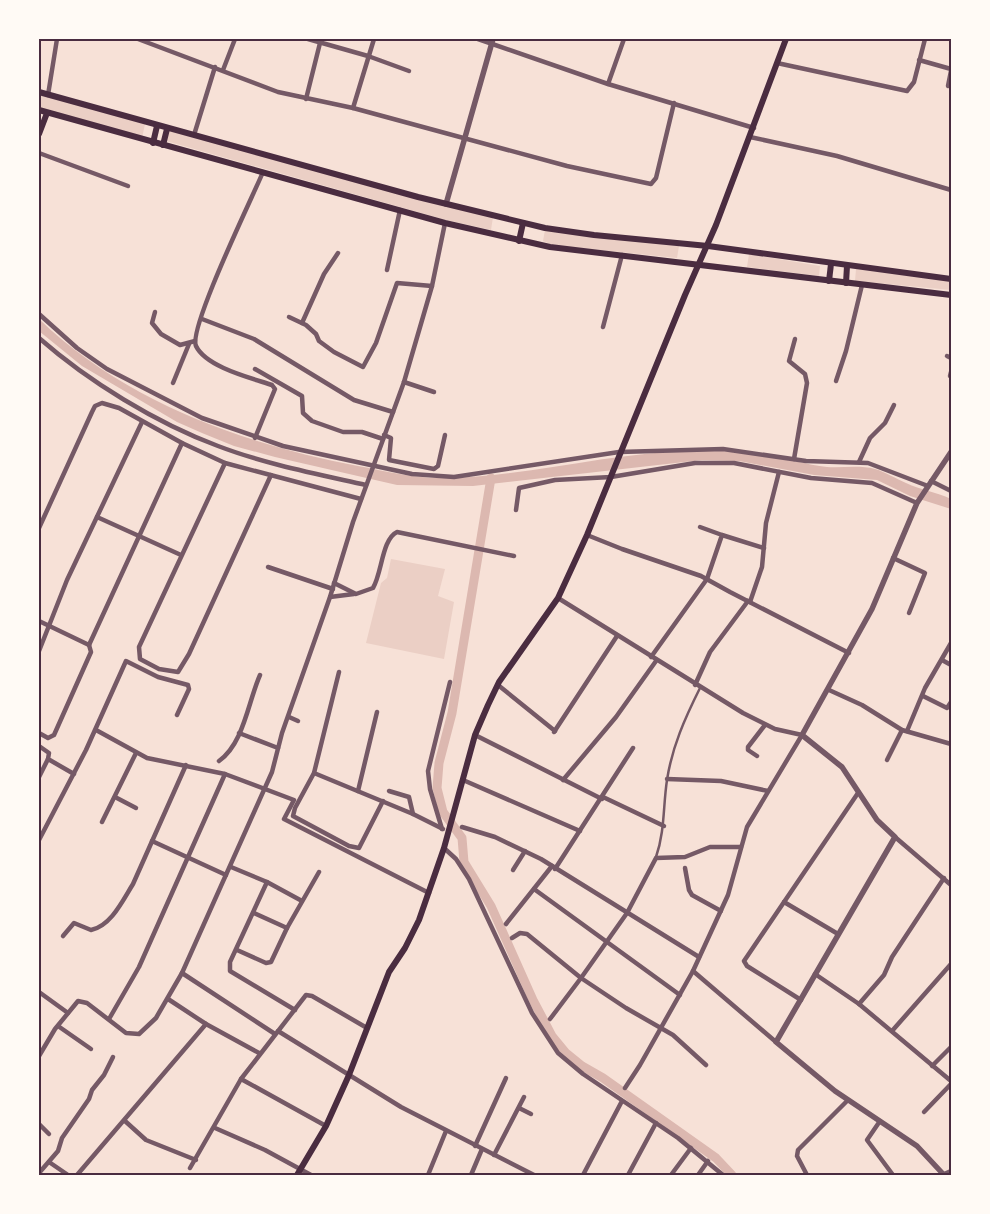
<svg xmlns="http://www.w3.org/2000/svg" width="990" height="1214" viewBox="0 0 990 1214" font-family="'Roboto Condensed',sans-serif">
<style>
.green{fill:#ebcfc5}
.water{fill:#dcb8b0}
.lines{fill:none;stroke-linecap:round;stroke-linejoin:round}
.canal{stroke:#dcb8b0;stroke-width:9}
.service{stroke:#755966;stroke-width:2.5}
.minor{stroke:#755966;stroke-width:4.5}
.tertiary{stroke:#755966;stroke-width:5.5}
.secondary{stroke:#4a2c40;stroke-width:6}
.neatline{fill:none;stroke:#4a2c40;stroke-width:2}
</style>
<rect width="100%" height="100%" fill="#f7e1d7"/>
<g class="green">
<path d="M39,94L145,124L142,138L39,109Z"/>
<path d="M167,130L493,217L491,230L446,220L166,141Z"/>
<path d="M545,230L679,246L677,258L552,245L543,241Z"/>
<path d="M749,254L820,266L819,276L747,267Z"/>
<path d="M856,269L951,281V290L855,281Z"/>
<path d="M391,559L445,569L438,596L454,602L444,659L366,643L381,583L387,578Z"/>
</g>
<path class="water" d="M39,319C125,402 244,444 358,466C386,471 416,479 444,478C528,477 610,452 693,451C717,450 742,451 766,455C786,458 807,465 827,467C843,468 860,465 875,469C886,472 896,479 906,483C921,490 936,492 951,499V509L910,496L877,480L814,475L739,461L702,460L473,486L397,485L275,457L234,446L202,433L177,422L82,366L39,331Z"/>
<g class="lines">
<path class="canal" d="M491,478L452,713L439,763L437,788L443,812L462,838L464,862L491,906L533,1000L552,1036L566,1053L582,1066L603,1078L716,1158L732,1175"/>
<path class="service" d="M656,857C665,831 663,806 667,780C672,747 685,718 700,688"/>
<g class="minor">
<path d="M138,39L278,92L353,108L567,166L651,184L656,178L674,103"/>
<path d="M308,39L368,56L409,71"/>
<path d="M478,39L608,84L754,128"/>
<path d="M919,60L951,69"/>
<path d="M777,63L907,91L914,82L925,39"/>
<path d="M223,70L235,39"/>
<path d="M608,84L624,39"/>
<path d="M948,86L951,71"/>
<path d="M48,95L57,39"/>
<path d="M306,99L321,39"/>
<path d="M353,108L374,39"/>
<path d="M194,135L215,67"/>
<path d="M750,137L837,156L951,190"/>
<path d="M39,153L128,186"/>
<path d="M387,270L400,210"/>
<path d="M155,312L152,323L161,334L180,345L195,341"/>
<path d="M39,314L77,348L107,369L202,418L283,446L412,474L454,477L619,452L723,449L806,461L868,463L928,486"/>
<path d="M289,317L306,325L316,334L319,341L334,352L363,367L376,343L397,283L432,286"/>
<path d="M202,319L254,339L354,400L393,412"/>
<path d="M302,323L324,274L338,253"/>
<path d="M603,327L622,255"/>
<path d="M39,338C88,381 156,423 218,446C265,464 317,474 366,485"/>
<path d="M947,356L951,358"/>
<path d="M255,369L302,396L303,413L312,421L343,432H362L383,439"/>
<path d="M950,376L951,372"/>
<path d="M836,381L846,351L862,285"/>
<path d="M404,382L434,392"/>
<path d="M173,383L189,344"/>
<path d="M384,435L391,438L389,460L434,469L438,466L445,435"/>
<path d="M255,438L275,389L272,385C251,378 206,367 196,346C188,329 253,196 263,172"/>
<path d="M794,459L807,383L805,374L789,361L795,339"/>
<path d="M859,462L870,438L885,423L894,405"/>
<path d="M225,463L139,647L140,659L159,669L178,672L189,654L271,475"/>
<path d="M931,481L951,491"/>
<path d="M516,510L519,488L555,480L611,477L695,463H734L811,478L872,483L917,503"/>
<path d="M97,517L181,555"/>
<path d="M39,528L92,412L95,406L102,403L119,408L182,443L225,463L361,499"/>
<path d="M587,535L622,549L701,576L730,592L849,653"/>
<path d="M722,535L764,548"/>
<path d="M893,558L925,573L909,613"/>
<path d="M268,567L333,589"/>
<path d="M334,583L356,594L373,588C382,573 382,539 397,532L514,556"/>
<path d="M330,597L354,594"/>
<path d="M558,598L743,713L775,729L802,735L747,827L728,895L693,971L640,1065L625,1088"/>
<path d="M750,602L762,567L766,523L779,472"/>
<path d="M39,621L89,645"/>
<path d="M89,645L182,443"/>
<path d="M39,651L67,580L142,422"/>
<path d="M651,657L707,579L722,535L700,527"/>
<path d="M942,660L951,665"/>
<path d="M339,672L314,773L295,808L293,816L349,846L359,848L383,801"/>
<path d="M498,685L555,731"/>
<path d="M695,685L710,652L748,601"/>
<path d="M829,690L862,705L902,730L951,744"/>
<path d="M923,696L947,708L951,702"/>
<path d="M289,717L298,721"/>
<path d="M96,730L147,758L225,774L294,800L284,819L429,893"/>
<path d="M907,731L925,688L951,643"/>
<path d="M554,732L617,636"/>
<path d="M39,733L48,738L54,735L91,652L89,645"/>
<path d="M239,733L278,748"/>
<path d="M475,735L602,799"/>
<path d="M39,746L49,753L48,759L74,774"/>
<path d="M757,756L748,750V747L765,725"/>
<path d="M887,760L902,730"/>
<path d="M219,761C244,743 248,702 260,675"/>
<path d="M314,773L413,814L443,829"/>
<path d="M39,777L48,759"/>
<path d="M667,779L721,781L768,791"/>
<path d="M463,780L580,831"/>
<path d="M563,780L616,717L656,661"/>
<path d="M358,791L377,712"/>
<path d="M389,791L409,797L413,814"/>
<path d="M115,797L136,808"/>
<path d="M603,797L664,826"/>
<path d="M102,822L136,753"/>
<path d="M462,827L495,837L541,859L699,957"/>
<path d="M442,829L430,789L428,771L450,682"/>
<path d="M895,837L951,885"/>
<path d="M39,840L86,750L126,661L158,677L188,685L189,689L177,715"/>
<path d="M152,841L226,875"/>
<path d="M444,848L456,859L469,879L532,1013L558,1053L583,1074L678,1138L723,1175"/>
<path d="M231,867L267,882L230,962V971L295,1010"/>
<path d="M685,868L689,890L692,895L721,911"/>
<path d="M555,869L633,748"/>
<path d="M513,870L525,851"/>
<path d="M267,882L302,901"/>
<path d="M534,889L680,995"/>
<path d="M784,902L838,934"/>
<path d="M254,913L287,928"/>
<path d="M506,924L552,866"/>
<path d="M63,936L74,923L91,930C111,926 123,900 133,884L186,765"/>
<path d="M512,938L520,933L527,934L581,978L627,913L656,858L685,857L710,847H741"/>
<path d="M237,950L266,963L271,962L287,928L319,872"/>
<path d="M693,971L776,1042"/>
<path d="M182,973L275,1034"/>
<path d="M815,974L859,1004L951,1081"/>
<path d="M39,992L68,1013"/>
<path d="M168,999L206,1024L259,1053"/>
<path d="M801,1000L747,966L744,961L858,793"/>
<path d="M859,1004L884,975L892,957L944,878"/>
<path d="M109,1019L139,967L225,774"/>
<path d="M550,1019L581,978L626,1008L673,1035L706,1065"/>
<path d="M58,1026L91,1049"/>
<path d="M278,1031L401,1107L534,1175"/>
<path d="M892,1031L951,964"/>
<path d="M39,1056L55,1029L78,1001L87,1003L126,1033L139,1034L156,1018L182,973L272,772L282,733L330,597L353,522L404,382L432,286L445,223"/>
<path d="M932,1066L951,1047"/>
<path d="M241,1079L326,1126"/>
<path d="M519,1108L531,1114"/>
<path d="M924,1112L951,1084"/>
<path d="M125,1121L146,1140L196,1160"/>
<path d="M880,1121L867,1140L893,1175"/>
<path d="M39,1124L49,1134"/>
<path d="M215,1128L265,1150L311,1175"/>
<path d="M475,1146L506,1078"/>
<path d="M494,1155L524,1097"/>
<path d="M49,1162L68,1175"/>
<path d="M190,1168L241,1079L306,995L312,996L367,1028"/>
<path d="M39,1173L58,1151L62,1138L89,1099L92,1090L104,1075L113,1057"/>
<path d="M77,1175L206,1024"/>
<path d="M428,1175L446,1131"/>
<path d="M471,1175L482,1149"/>
<path d="M583,1175L622,1101"/>
<path d="M628,1175L656,1123"/>
<path d="M671,1175L691,1148"/>
<path d="M698,1175L708,1161"/>
<path d="M807,1175L797,1156L798,1150L848,1100"/>
<path d="M942,1175L951,1171"/>
</g>
<g class="tertiary">
<path d="M446,204L493,39"/>
<path d="M944,1175L917,1146L835,1091L776,1042L895,837L877,820L842,767L802,735L872,609L917,503L951,452"/>
</g>
<g class="secondary">
<path d="M39,92L418,197L545,228L594,235L708,246L951,279"/>
<path d="M39,110L445,223L550,247L951,295"/>
<path d="M39,134L47,113"/>
<path d="M153,143L157,126"/>
<path d="M163,145L167,129"/>
<path d="M519,241L523,223"/>
<path d="M829,281L831,264"/>
<path d="M846,283L847,266"/>
<path d="M297,1175L326,1126L349,1075L389,972L405,948L419,920L444,848L475,735L488,705L499,682L558,598L587,535L685,295L716,225L786,39"/>
</g>
</g>
<rect width="990" height="1214" fill="none" stroke="#fffaf5" stroke-width="80"/>
<rect x="40" y="40" width="910" height="1134" class="neatline"/>
</svg>
